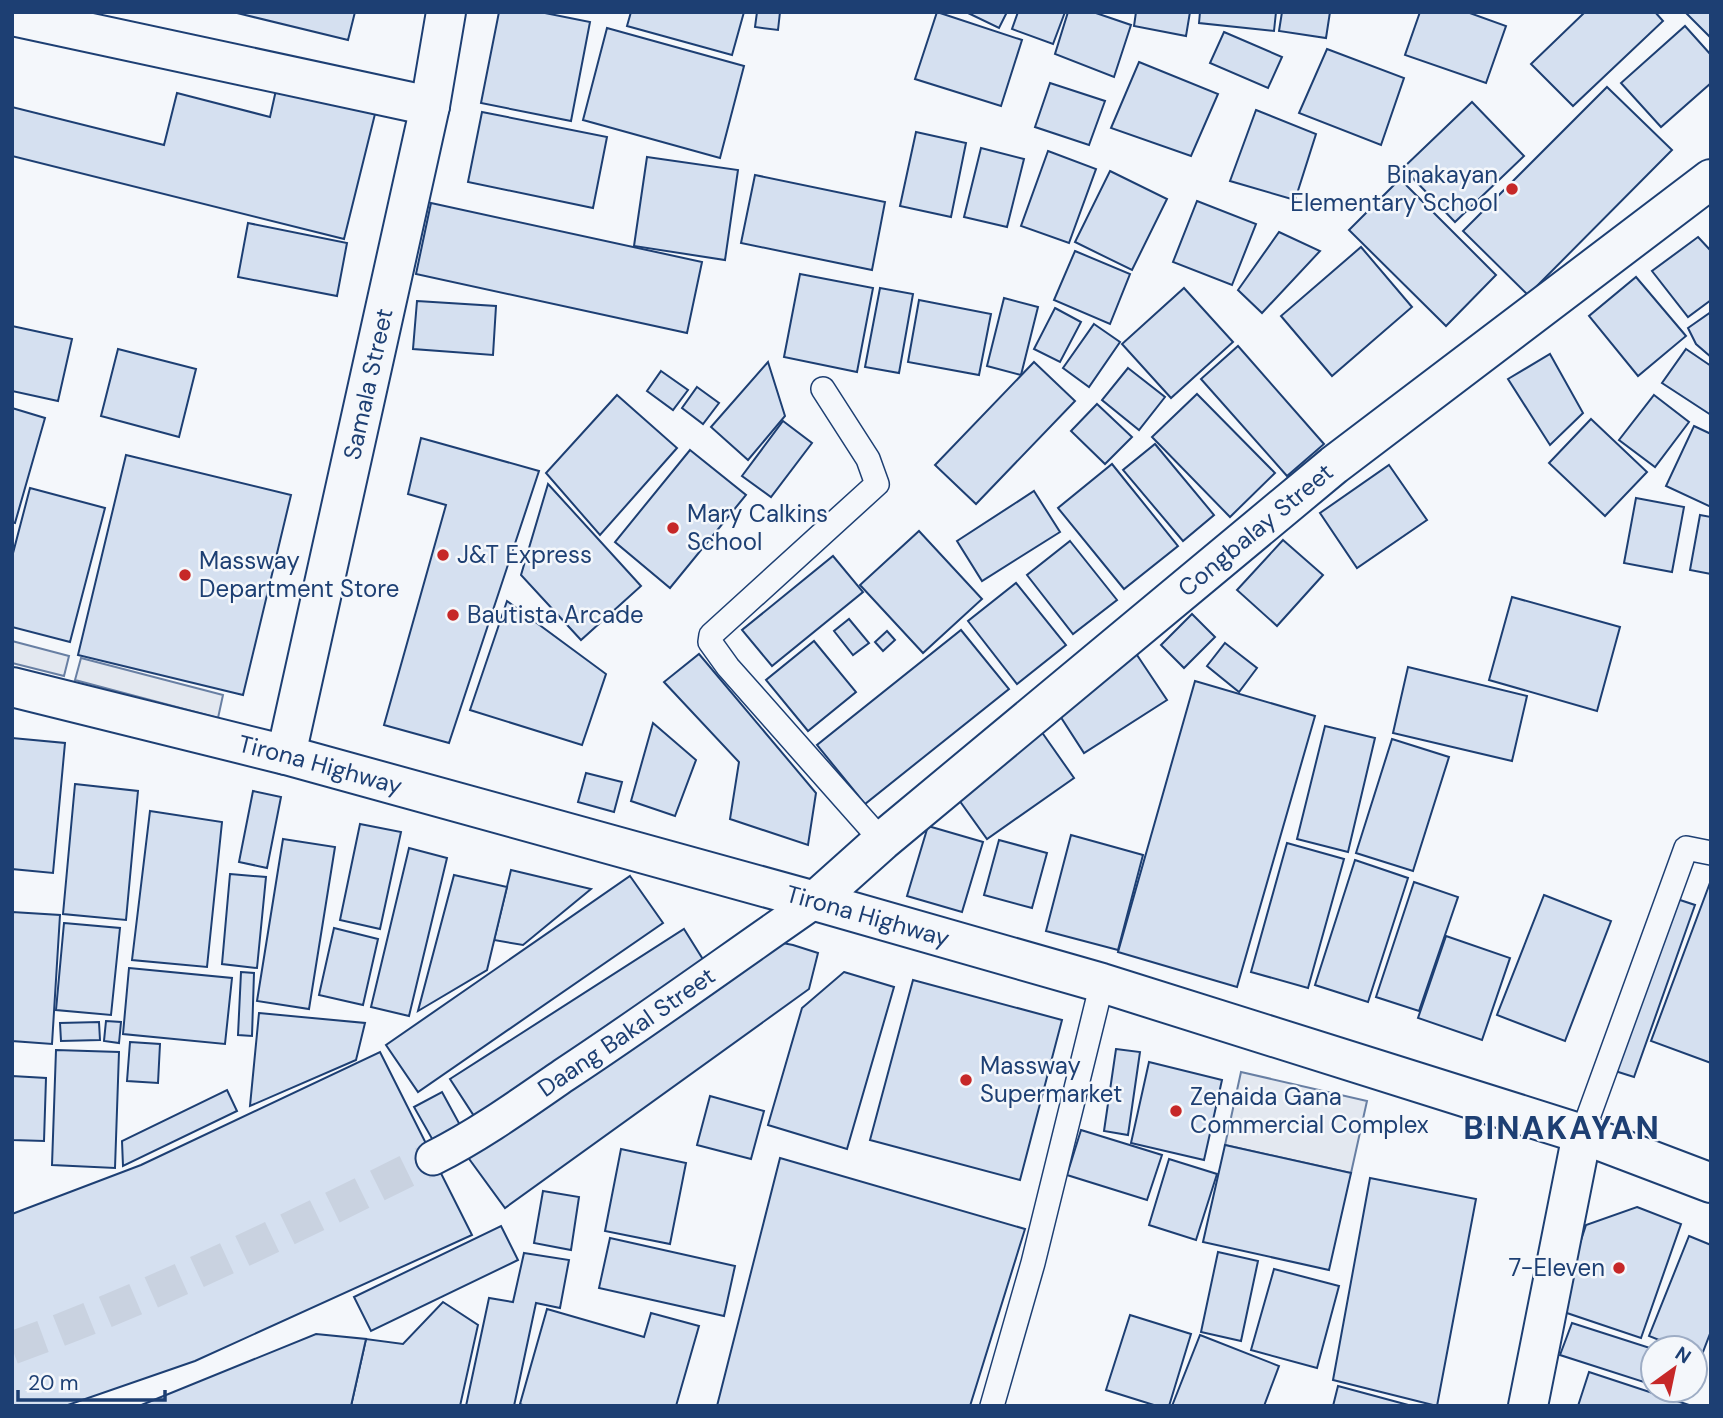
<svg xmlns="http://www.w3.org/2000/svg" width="1723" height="1418" viewBox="0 0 1723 1418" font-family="'DM Sans',sans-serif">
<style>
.parking{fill:#e3e8f0;stroke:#687fa3;stroke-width:2}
.building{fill:#d5e0f0;stroke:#1d3f73;stroke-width:2}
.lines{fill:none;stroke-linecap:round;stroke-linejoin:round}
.pedestrian-tunnel{stroke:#c9d2e0;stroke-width:33;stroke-dasharray:33 17;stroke-linecap:butt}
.service-casing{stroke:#1d3f73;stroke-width:26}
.pedestrian-casing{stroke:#1d3f73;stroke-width:37}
.minor-casing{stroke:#1d3f73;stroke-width:42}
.tertiary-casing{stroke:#1d3f73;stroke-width:42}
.secondary-casing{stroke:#1d3f73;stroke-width:42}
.primary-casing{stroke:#1d3f73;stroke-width:42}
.service{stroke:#f4f7fb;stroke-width:23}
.pedestrian{stroke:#f4f7fb;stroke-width:33}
.minor{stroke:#f4f7fb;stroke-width:38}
.tertiary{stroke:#f4f7fb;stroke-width:38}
.secondary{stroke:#f4f7fb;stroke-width:38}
.primary{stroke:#f4f7fb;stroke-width:38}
.poi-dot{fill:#c62828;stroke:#f4f7fb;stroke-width:2.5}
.labels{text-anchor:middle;stroke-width:5;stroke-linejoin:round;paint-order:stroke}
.poi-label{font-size:24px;fill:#1d3f73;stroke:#f4f7fb;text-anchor:start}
.street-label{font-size:24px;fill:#1d3f73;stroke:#f4f7fb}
.district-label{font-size:32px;font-weight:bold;letter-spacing:2px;fill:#1d3f73;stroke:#f4f7fb}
</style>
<rect width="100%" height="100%" fill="#f4f7fb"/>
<g class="parking">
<path d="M12,641L69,656L64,676L12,663Z"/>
<path d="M81,658L223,695L218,718L75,680Z"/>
<path d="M1241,1072L1367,1101L1351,1173L1225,1145Z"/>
</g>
<g class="building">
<path d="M233,12H355L348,40Z"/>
<path d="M499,12H540L590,22L571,121L481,103Z"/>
<path d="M631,12H744L732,55L627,26Z"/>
<path d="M757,12H780L778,30L755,27Z"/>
<path d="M937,12L1022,40L1001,106L915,79Z"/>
<path d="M966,12H1007L999,28Z"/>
<path d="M1018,12H1065L1053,44L1012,29Z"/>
<path d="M1068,12H1093L1131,25L1114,77L1055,54Z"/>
<path d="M1136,12H1190L1186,36L1134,26Z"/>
<path d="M1200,12H1276L1274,31L1199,23Z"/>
<path d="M1282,12H1330L1326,38L1279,31Z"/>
<path d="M1420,12H1467L1506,26L1486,83L1405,55Z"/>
<path d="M1585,12H1655L1663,21L1573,106L1531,64Z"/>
<path d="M1685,12H1711V38Z"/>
<path d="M1685,26L1711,55V83L1661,127L1621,83Z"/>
<path d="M607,28L744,66L720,158L583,120Z"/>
<path d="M1224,32L1282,57L1268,88L1210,63Z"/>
<path d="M1327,49L1404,78L1381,145L1299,113Z"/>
<path d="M1139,62L1218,94L1191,156L1111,128Z"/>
<path d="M1050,83L1105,101L1089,145L1035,127Z"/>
<path d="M1607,87L1672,150L1528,295L1463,231Z"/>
<path d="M276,90L375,114L344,239L12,156V107L164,145L177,93L270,117Z"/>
<path d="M1472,102L1524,156L1455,222L1403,168Z"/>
<path d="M1256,110L1316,134L1295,200L1230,181Z"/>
<path d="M482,112L607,137L593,208L468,182Z"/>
<path d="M916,132L966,143L951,217L900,206Z"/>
<path d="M981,148L1024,159L1007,227L964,217Z"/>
<path d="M1048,151L1096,169L1069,243L1021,226Z"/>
<path d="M647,157L738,170L725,260L634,246Z"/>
<path d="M1110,171L1167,199L1132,270L1075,242Z"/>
<path d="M755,175L885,202L872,270L741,243Z"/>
<path d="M1400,179L1496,275L1446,326L1349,230Z"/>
<path d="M1197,201L1256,224L1232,285L1173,262Z"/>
<path d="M431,203L702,262L687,333L416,274Z"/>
<path d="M248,223L347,243L337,296L238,277Z"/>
<path d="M1279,232L1320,251L1262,313L1238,290Z"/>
<path d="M1698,237L1711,251V300L1688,317L1652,271Z"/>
<path d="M1361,247L1412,307L1332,376L1281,316Z"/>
<path d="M1075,251L1130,274L1110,324L1054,300Z"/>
<path d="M800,274L873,288L857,372L784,357Z"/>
<path d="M1636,277L1686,336L1638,376L1589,316Z"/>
<path d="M880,288L913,294L899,373L865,367Z"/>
<path d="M1184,288L1233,342L1171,398L1122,344Z"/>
<path d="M1004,298L1038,307L1021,375L987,366Z"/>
<path d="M919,300L991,314L979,375L908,362Z"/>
<path d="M417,301L496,306L493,355L413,349Z"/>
<path d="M1055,308L1081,322L1060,362L1034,349Z"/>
<path d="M1711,312V357L1696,344L1688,328Z"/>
<path d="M1094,324L1120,342L1089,387L1063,368Z"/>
<path d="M12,326L72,339L58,401L12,391Z"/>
<path d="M1238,346L1324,444L1287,476L1201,379Z"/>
<path d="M118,349L196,369L179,437L101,416Z"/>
<path d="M1686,349L1711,366V415L1662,383Z"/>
<path d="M1550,354L1583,413L1550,445L1508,379Z"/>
<path d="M768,362L785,416L748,460L711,427Z"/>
<path d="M1034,362L1075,401L976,504L935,465Z"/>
<path d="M1128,368L1165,397L1139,430L1102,400Z"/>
<path d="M661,371L688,390L673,410L647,391Z"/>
<path d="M697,387L719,403L703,424L682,408Z"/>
<path d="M1197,394L1275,473L1230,517L1152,437Z"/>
<path d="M617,395L677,448L600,535L546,473Z"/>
<path d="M1654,395L1689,422L1655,467L1619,440Z"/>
<path d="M1097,404L1132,437L1105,464L1071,431Z"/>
<path d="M12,408L45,418L15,523L12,522Z"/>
<path d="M1591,419L1647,472L1605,516L1549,463Z"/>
<path d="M783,421L812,443L771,497L742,476Z"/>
<path d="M1694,426L1711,434V507L1666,486Z"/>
<path d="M421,438L539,471L449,743L384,725L446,505L408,494Z"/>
<path d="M1155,444L1214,515L1183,541L1123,470Z"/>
<path d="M690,450L746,495L670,588L615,542Z"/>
<path d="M126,455L291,495L243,695L78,655Z"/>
<path d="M1112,464L1178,546L1124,589L1058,508Z"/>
<path d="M1389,465L1427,520L1357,568L1320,513Z"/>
<path d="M548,484L641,586L581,640L521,575Z"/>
<path d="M30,488L105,508L70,642L12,627V557Z"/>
<path d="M1034,491L1060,532L982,581L957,541Z"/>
<path d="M1636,498L1684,507L1672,572L1624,563Z"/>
<path d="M1700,515L1711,517V574L1690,570Z"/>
<path d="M919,531L982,599L923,653L860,585Z"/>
<path d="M1283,540L1323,575L1277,626L1237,590Z"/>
<path d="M1070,541L1117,600L1073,634L1027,575Z"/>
<path d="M833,556L863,592L772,666L742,630Z"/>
<path d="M1016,583L1066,645L1017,684L968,621Z"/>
<path d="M1512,597L1620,627L1597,711L1489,680Z"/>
<path d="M507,601L606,674L582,745L470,710Z"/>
<path d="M1192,614L1215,637L1184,668L1161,645Z"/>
<path d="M849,619L869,643L853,655L834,631Z"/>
<path d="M961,630L1009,689L865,804L817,745Z"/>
<path d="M887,631L895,640L883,651L875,642Z"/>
<path d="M814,641L856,692L808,731L766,680Z"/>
<path d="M1225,643L1257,668L1239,692L1207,666Z"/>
<path d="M1135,652L1167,700L1084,753L1053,705Z"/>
<path d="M699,654L816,793L808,845L730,819L739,762L664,682Z"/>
<path d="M1408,667L1527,696L1512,761L1393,733Z"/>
<path d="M1195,681L1315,716L1237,987L1118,952Z"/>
<path d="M653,723L696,760L675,816L631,801Z"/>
<path d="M1325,726L1375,738L1348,852L1297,839Z"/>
<path d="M1041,731L1074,778L987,839L954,793Z"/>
<path d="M12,738L65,743L53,873L12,869Z"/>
<path d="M1392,739L1449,757L1413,871L1356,853Z"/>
<path d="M586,773L622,782L614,812L578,802Z"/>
<path d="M75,784L138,791L126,920L63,914Z"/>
<path d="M253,791L281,797L267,868L239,862Z"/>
<path d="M150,811L222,822L207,967L132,960Z"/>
<path d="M360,824L401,832L380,929L340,920Z"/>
<path d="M928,826L983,842L962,912L907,896Z"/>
<path d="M1071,835L1143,855L1118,950L1046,931Z"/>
<path d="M283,839L335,847L309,1009L257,1001Z"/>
<path d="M999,840L1047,853L1032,908L984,895Z"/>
<path d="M1287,843L1344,859L1308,988L1251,972Z"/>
<path d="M409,848L447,858L409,1016L371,1007Z"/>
<path d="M1355,860L1408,878L1368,1002L1315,985Z"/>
<path d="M511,870L591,889L523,945L494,940Z"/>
<path d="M230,874L266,877L257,968L222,964Z"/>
<path d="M454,875L507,887L487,970L418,1011Z"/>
<path d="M630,876L663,923L418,1092L386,1045Z"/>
<path d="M1711,880V1063L1651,1041Z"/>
<path d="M1414,882L1458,897L1419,1011L1376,997Z"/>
<path d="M1544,895L1611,921L1565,1041L1497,1015Z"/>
<path d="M1674,898L1695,905L1634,1077L1612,1070Z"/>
<path d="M12,912L60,915L52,1044L12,1041Z"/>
<path d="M64,923L120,928L111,1015L56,1010Z"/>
<path d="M334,928L378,939L363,1005L319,995Z"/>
<path d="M684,929L709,969L476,1119L450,1079Z"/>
<path d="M1446,936L1510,958L1482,1040L1418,1018Z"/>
<path d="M767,940L793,945L818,953L809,989L505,1208L467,1156Z"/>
<path d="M129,968L232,978L225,1044L123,1034Z"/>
<path d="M241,972L254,973L252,1036L238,1035Z"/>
<path d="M844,972L894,987L847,1149L768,1125L802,1008Z"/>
<path d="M913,980L1062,1020L1020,1180L870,1140Z"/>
<path d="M259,1013L365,1023L356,1060L250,1106Z"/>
<path d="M106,1021L121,1022L119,1043L104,1041Z"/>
<path d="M99,1022L100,1040L61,1041L60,1023Z"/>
<path d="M130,1042L160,1044L158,1083L127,1081Z"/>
<path d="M1116,1049L1140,1052L1128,1135L1104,1131Z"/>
<path d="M56,1050L119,1052L115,1168L52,1165Z"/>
<path d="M380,1052L472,1235L195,1361L65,1406H12V1214L141,1165Z"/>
<path d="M1149,1062L1222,1080L1204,1160L1131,1143Z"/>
<path d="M12,1076L46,1078L44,1141L12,1140Z"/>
<path d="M227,1090L237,1111L123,1166L122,1141Z"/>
<path d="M442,1092L466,1136L439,1151L414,1107Z"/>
<path d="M710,1096L764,1111L751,1159L697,1145Z"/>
<path d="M1081,1130L1162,1155L1147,1200L1067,1175Z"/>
<path d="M1225,1145L1351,1173L1329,1270L1203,1242Z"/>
<path d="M621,1149L686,1163L670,1244L605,1231Z"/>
<path d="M780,1158L1025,1229L970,1406H717Z"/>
<path d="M1169,1159L1217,1174L1196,1240L1149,1225Z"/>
<path d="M1370,1178L1476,1199L1437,1406L1333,1380Z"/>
<path d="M543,1191L579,1197L571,1250L534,1243Z"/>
<path d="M1637,1207L1681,1224L1641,1338L1558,1310L1586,1225Z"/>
<path d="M501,1226L518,1260L371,1331L354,1297Z"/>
<path d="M1689,1236L1711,1245V1331L1701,1357L1695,1354V1348H1679L1649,1336Z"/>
<path d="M610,1238L735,1266L724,1316L599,1288Z"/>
<path d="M1218,1252L1258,1261L1241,1341L1201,1332Z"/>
<path d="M524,1253L569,1260L560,1308L536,1303L514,1406H466L489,1298L513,1302Z"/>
<path d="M1274,1269L1339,1286L1317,1368L1251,1350Z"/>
<path d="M443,1302L478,1325L460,1406H351L366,1339L403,1344Z"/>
<path d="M547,1309L644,1337L651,1313L699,1326L676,1406H525L520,1404Z"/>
<path d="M1130,1315L1191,1334L1169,1406H1157L1106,1390Z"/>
<path d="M1572,1323L1653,1349V1385L1560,1355Z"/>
<path d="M316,1334L366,1339L351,1406H139Z"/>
<path d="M1200,1335L1279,1366L1264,1406H1172Z"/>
<path d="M1589,1372L1692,1406H1578Z"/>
<path d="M1338,1386L1412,1406H1333Z"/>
</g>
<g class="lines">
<path class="pedestrian-tunnel" d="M12,1348C157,1296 295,1226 433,1158"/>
<defs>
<g id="service">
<path d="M823,389L868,459L877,484L711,635L710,642L728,667L882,841"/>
<path d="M1582,1134L1686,848L1711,853"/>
<path d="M992,1406L1033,1263L1102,983"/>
</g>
<g id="pedestrian">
<path id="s1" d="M433,1158C479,1135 522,1104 564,1075C649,1019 731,959 815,901"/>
</g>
<path id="minor" d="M12,16L430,106"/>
<g id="tertiary">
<path id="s2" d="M286,755L430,106L446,12"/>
<path id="s3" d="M815,901L882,841L1334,465L1711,179"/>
</g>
<path id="secondary" d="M1528,1406L1582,1134"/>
<g id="primary">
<path id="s4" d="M12,687L286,755L815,901L1102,983L1582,1134L1711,1183"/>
</g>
</defs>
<use href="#service" class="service-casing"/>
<use href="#pedestrian" class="pedestrian-casing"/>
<use href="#minor" class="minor-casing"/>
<use href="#tertiary" class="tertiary-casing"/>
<use href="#secondary" class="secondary-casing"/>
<use href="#primary" class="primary-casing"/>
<use href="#service" class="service"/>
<use href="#pedestrian" class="pedestrian"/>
<use href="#minor" class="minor"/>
<use href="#tertiary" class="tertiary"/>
<use href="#secondary" class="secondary"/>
<use href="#primary" class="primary"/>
</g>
<g class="poi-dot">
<circle cx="1512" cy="189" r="7"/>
<circle cx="673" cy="528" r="7"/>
<circle cx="443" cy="555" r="7"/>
<circle cx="185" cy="575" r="7"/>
<circle cx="453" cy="615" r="7"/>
<circle cx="966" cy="1080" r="7"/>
<circle cx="1176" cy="1111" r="7"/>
<circle cx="1619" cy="1268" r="7"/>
</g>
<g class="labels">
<g class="poi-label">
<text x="1498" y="183" text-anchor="end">Binakayan<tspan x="1498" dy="28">Elementary School</tspan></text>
<text x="687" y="522">Mary Calkins<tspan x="687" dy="28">School</tspan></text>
<text x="457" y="563">J&amp;T Express</text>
<text x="199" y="569">Massway<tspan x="199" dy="28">Department Store</tspan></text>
<text x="467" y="623">Bautista Arcade</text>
<text x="980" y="1074">Massway<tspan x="980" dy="28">Supermarket</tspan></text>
<text x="1190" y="1105">Zenaida Gana<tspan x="1190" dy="28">Commercial Complex</tspan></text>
<text x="1605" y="1276" text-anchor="end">7-Eleven</text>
</g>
<g class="street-label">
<text dy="8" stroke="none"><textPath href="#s2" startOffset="380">Samala Street</textPath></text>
<text dy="8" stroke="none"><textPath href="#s3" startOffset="576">Congbalay Street</textPath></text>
<text dy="8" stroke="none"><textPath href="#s4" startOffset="318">Tirona Highway</textPath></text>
<text dy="8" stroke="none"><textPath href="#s4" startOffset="886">Tirona Highway</textPath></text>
<text dy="8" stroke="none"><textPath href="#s1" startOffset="231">Daang Bakal Street</textPath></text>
</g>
<g class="district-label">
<text x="1562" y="1139">BINAKAYAN</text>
</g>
</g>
<rect width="1723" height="1418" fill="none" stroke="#1d3f73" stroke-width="28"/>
<g transform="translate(1674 1369) rotate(33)"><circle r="33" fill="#f4f7fb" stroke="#9eadc5" stroke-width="2"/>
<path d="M0-5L12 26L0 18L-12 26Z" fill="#c62828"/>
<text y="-10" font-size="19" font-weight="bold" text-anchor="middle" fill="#1d3f73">N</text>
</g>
<path d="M18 1390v10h147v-10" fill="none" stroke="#1d3f73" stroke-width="3.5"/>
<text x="28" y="1390" font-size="21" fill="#1d3f73" stroke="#f4f7fb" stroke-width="5" paint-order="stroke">20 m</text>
</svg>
